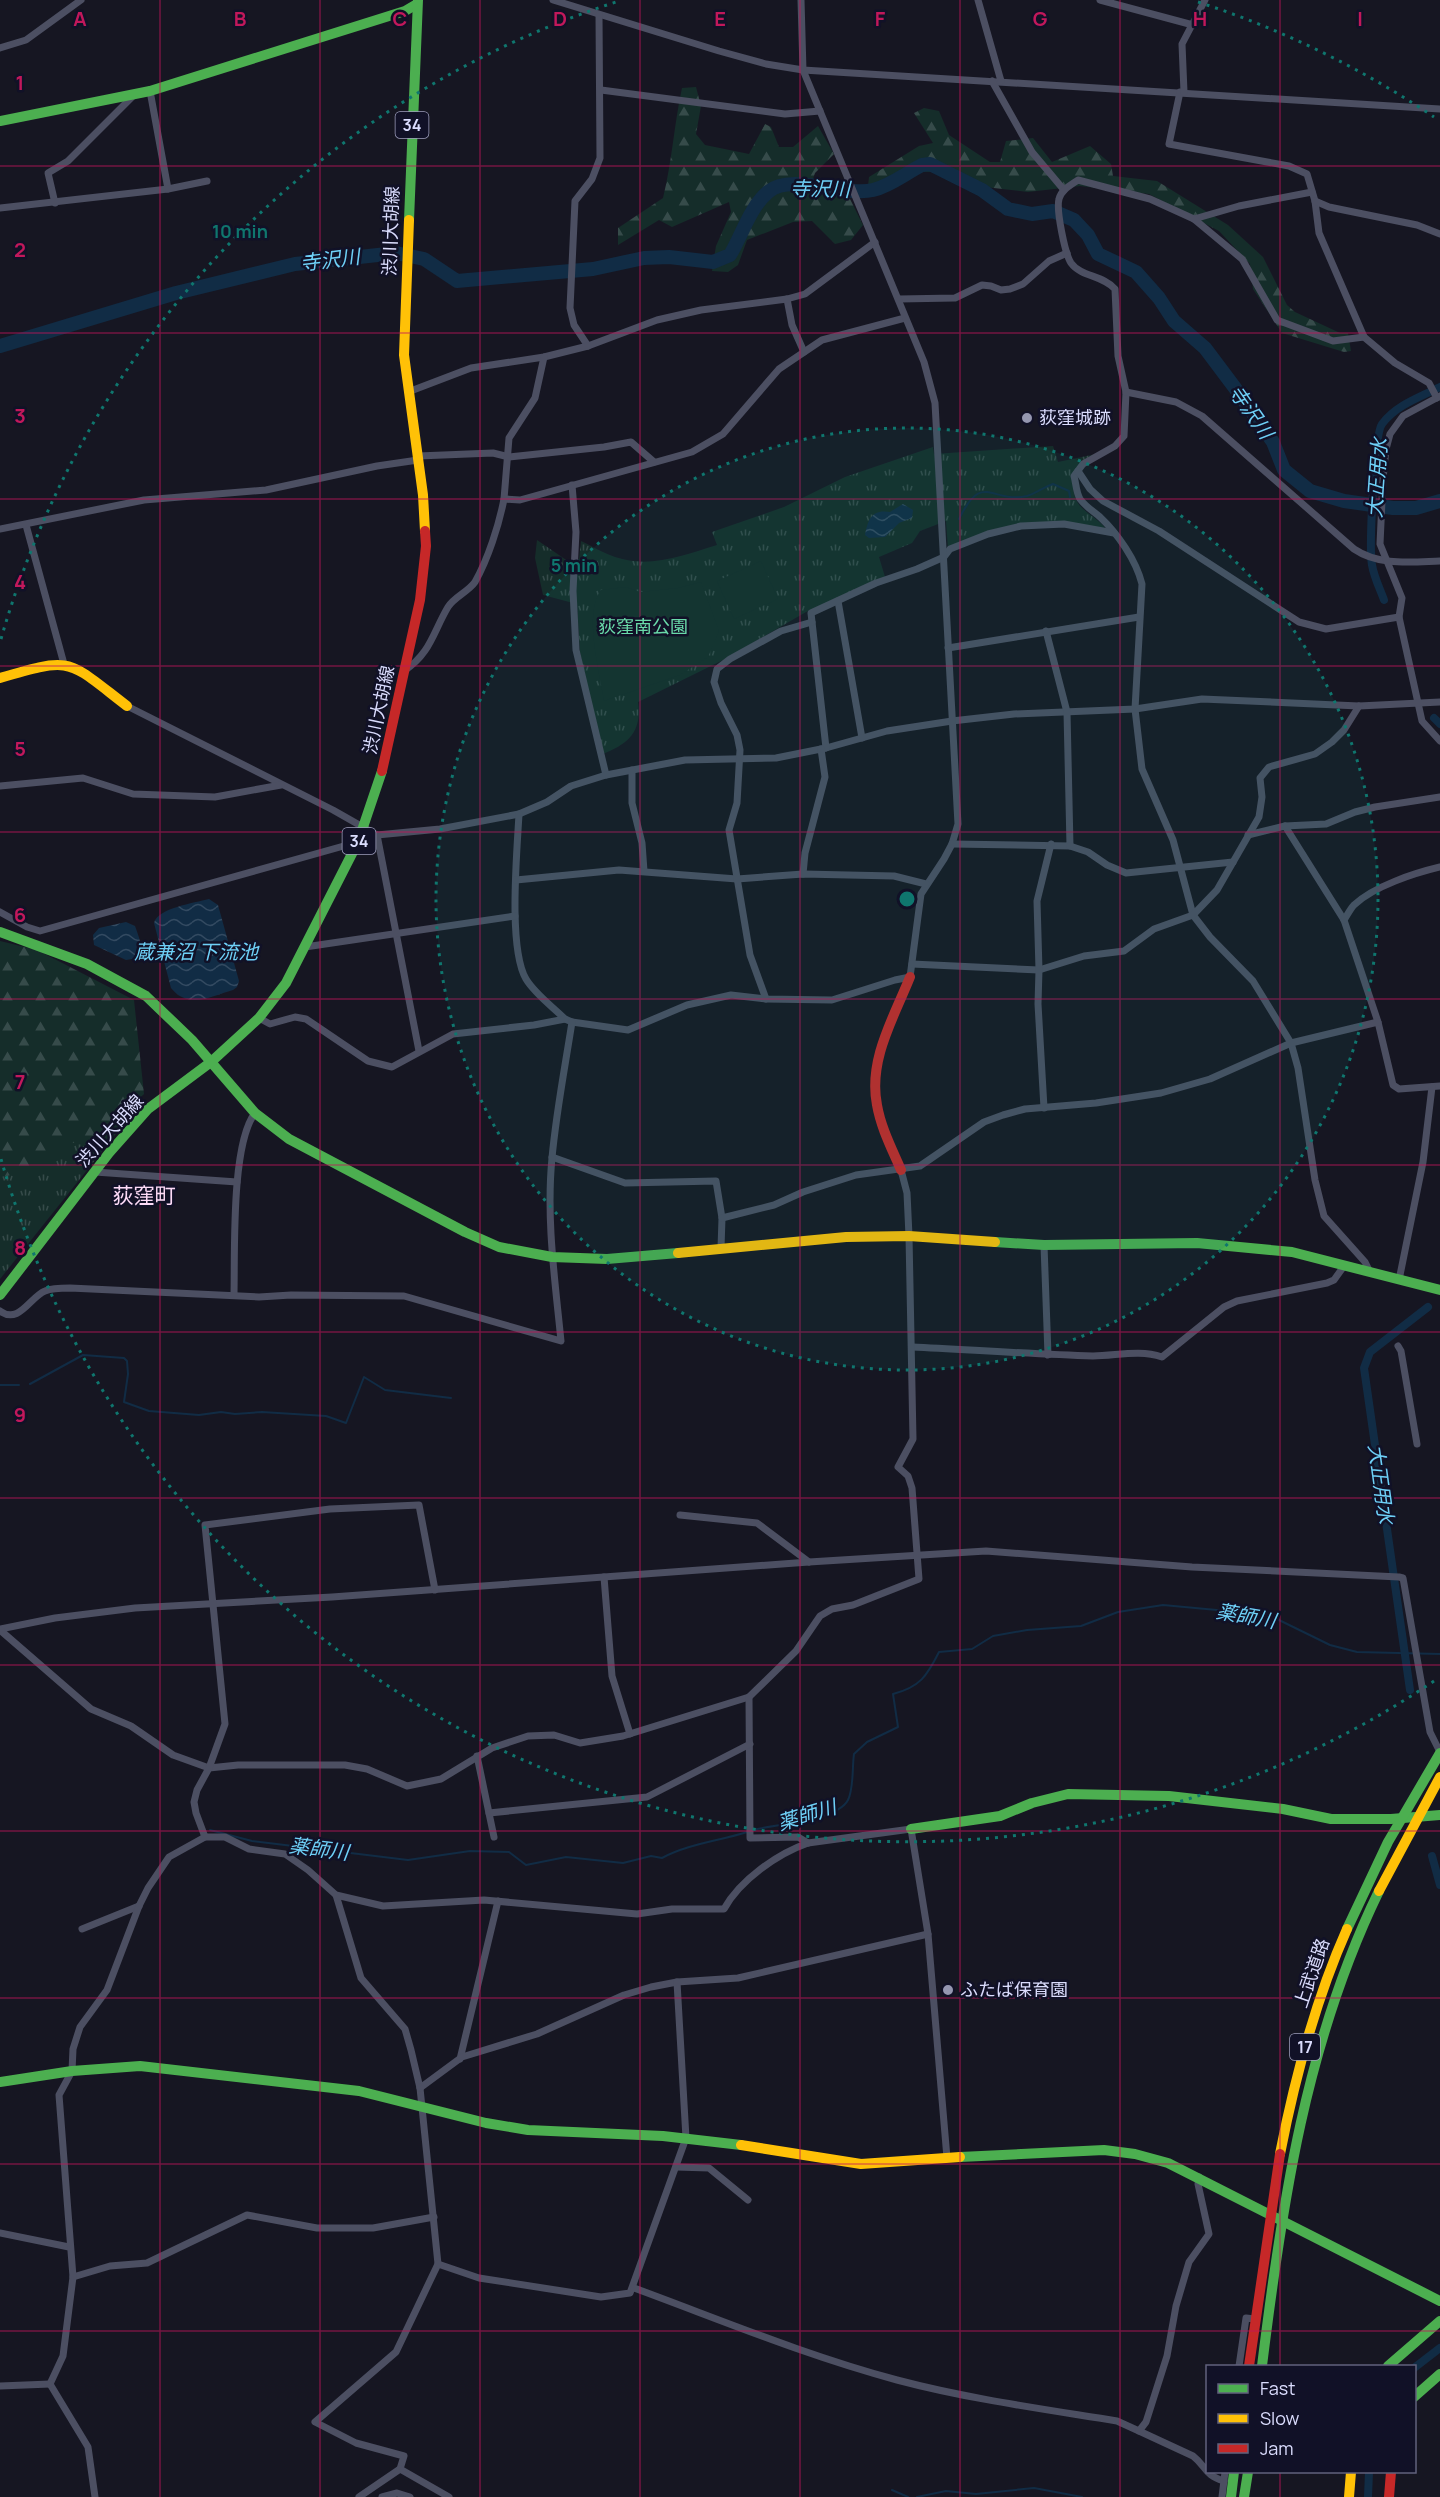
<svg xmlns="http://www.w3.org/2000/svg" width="1440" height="2497" viewBox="0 0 1440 2497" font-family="Manrope,'Noto Sans JP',sans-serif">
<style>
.grass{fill:url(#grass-tufts)}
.forest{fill:url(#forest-firs)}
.garden{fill:#152d2a}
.water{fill:url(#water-waves)}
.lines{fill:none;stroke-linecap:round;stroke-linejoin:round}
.stream{stroke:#112c45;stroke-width:2}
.canal{stroke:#112c45;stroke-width:8}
.river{stroke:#112c45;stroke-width:14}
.street{stroke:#4c4f62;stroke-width:7}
.fast{stroke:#4caf50;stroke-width:10}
.slow{stroke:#ffc107;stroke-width:10}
.jam{stroke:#c62828;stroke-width:10}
.grid{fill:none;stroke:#c2185b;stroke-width:1.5;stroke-opacity:0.55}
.ring{fill:none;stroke:#0f766e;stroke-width:3;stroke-dasharray:3 6}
.poi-dot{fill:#9597b0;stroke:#111127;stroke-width:2}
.labels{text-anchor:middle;stroke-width:5;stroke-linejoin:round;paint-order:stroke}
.shield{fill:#111127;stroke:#9e9fbd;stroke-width:1.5}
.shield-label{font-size:16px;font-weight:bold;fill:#dadcfd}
.street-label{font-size:18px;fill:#dadcfd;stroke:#111127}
.poi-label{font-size:18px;fill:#dadcfd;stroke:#111127;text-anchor:start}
.park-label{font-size:18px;fill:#69daa9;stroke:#111127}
.water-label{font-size:20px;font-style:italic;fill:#6ed0f7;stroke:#111127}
.quarter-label{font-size:21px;fill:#fddbf7;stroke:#111127}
.grid-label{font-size:20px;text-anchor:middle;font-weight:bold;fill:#c2185b;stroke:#111127;stroke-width:5;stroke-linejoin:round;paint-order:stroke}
.centre{fill:#0f766e;stroke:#111127;stroke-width:3}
.ring-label{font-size:18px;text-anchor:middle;font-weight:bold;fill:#0f766e;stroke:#111127;stroke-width:5;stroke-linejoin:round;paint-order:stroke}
</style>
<defs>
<pattern id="grass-tufts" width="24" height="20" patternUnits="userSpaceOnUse" patternTransform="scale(1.5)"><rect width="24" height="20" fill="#152d2a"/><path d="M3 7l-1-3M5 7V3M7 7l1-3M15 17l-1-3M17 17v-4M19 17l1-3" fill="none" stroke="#364b4a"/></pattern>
<pattern id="forest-firs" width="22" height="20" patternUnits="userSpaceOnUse" patternTransform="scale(1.5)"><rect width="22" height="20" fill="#152d2a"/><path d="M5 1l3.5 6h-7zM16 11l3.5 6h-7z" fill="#364b4a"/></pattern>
<pattern id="water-waves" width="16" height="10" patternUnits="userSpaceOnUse" patternTransform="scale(1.5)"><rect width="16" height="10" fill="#112c45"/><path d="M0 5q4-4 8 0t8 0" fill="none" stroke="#334a61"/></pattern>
</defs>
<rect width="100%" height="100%" fill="#161622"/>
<g class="grass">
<path d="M1053,446L1058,462L1096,454L1071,475C1073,482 1073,493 1076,500C1082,512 1097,517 1105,528L1104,530C1090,527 1075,522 1062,522C1022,521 984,531 948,548L946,521L920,531L912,543L879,557L885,577L806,612L725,659L638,702C642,731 629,744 602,754L580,652L577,604L543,595L535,558L537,540L578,568L581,541C592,546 603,553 615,557C650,569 684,555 717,545L712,532L784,507L845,477L933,447L934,454Z"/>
<path d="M112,1118L127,1120L0,1279V1151Z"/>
</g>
<g class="forest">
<path d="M696,87L701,106L696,134L705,145L749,154L765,124L771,127L779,147H793L818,126L834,154L815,173L808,193L849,197L863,225L851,240L835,244L812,221L793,222L747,240L738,265L728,272L712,271L716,246L731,212L729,202L672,227L659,220L618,245V228L663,198C672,162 674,125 682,88Z"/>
<path d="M924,108L939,111L949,135L990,162H1000L1006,141L1033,138L1052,162L1090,146L1111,164L1113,176L1157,181L1228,225L1263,257L1287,305L1295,312L1340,333H1348L1351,351L1344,352L1282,333L1253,289L1250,264L1219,231L1149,194L1080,186L1028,192L985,187L942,172H917L892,185L868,186L869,177L919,146L933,143L914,113Z"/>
<path d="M0,941L37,950L134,1000L144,1094L97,1139L60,1145L35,1166L33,1171L0,1177Z"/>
</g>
<g class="garden">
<path d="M761,561L778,599L734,619L717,581Z"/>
<path d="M701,582L719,631L708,657L680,675L604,701C600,674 583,613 601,590L626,587L640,592L678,588Z"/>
</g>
<g class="water">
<path d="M903,504L913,510L912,518L899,523L885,537L869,538L865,535C868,519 872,509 890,512Z"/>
<path d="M209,899L218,905L239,981L237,987L233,990C211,996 189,1010 171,988L154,923C158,908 194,903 209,899Z"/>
<path d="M126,922L135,926C139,938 144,947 138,958L126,960L94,945L93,935L99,928Z"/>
</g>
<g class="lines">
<g class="stream">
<path d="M175,293L177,298L235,281"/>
<path d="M959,519C983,470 991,504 1027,496C1035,494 1044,487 1053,484L1069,491L1070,497"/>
<path d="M30,1384L83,1355L124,1358L127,1361L128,1374L124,1402L149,1411L199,1415L221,1412L235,1414L262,1412L326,1416L346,1423L364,1377L385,1390L451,1398"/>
<path d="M0,1385H19"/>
<path d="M210,1830L252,1841L408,1860L470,1851L509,1852L526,1865L566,1857L623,1863L651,1856L662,1858C688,1844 719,1841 747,1832"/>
<path d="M753,1830C775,1824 837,1821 848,1800C854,1788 852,1767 854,1754L867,1742L898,1727L893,1694C920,1687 927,1676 939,1652L972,1649L993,1636L1027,1630L1081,1626L1118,1612L1163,1605L1249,1613L1279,1620L1330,1645L1357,1652L1440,1654"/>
<path d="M892,2490L908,2497"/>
<path d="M917,2497L946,2491L976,2494L1034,2488L1082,2497"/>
</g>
<g class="canal">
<path d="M1384,600C1380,589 1374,577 1372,565C1369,548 1374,435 1382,424C1396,405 1420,397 1440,387"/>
<path d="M1434,718L1440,724"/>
<path d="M1410,1690L1364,1368L1370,1352L1428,1307"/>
<path d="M1432,1856L1440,1885"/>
<path d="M1414,2368L1440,2348"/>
<path d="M1368,2497L1369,2472"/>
</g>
<path class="river" d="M0,346L176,293L295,264L396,253L424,259L457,281L593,269L644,258L669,257L713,262L730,255C742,235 750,207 768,192C791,172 844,197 873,190C890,186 906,173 922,165L930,164L982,190L1008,209L1032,214L1053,211L1074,220L1088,235L1098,254L1136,272L1159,298L1174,321L1205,348L1235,388L1273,442L1284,470L1310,491L1344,501L1393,508H1416L1440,501"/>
<g class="street">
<path d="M553,0L719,51L766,64L803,70L1440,109"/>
<path d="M978,0L1001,81"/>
<path d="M1100,0L1193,25"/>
<path d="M0,48L26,40L81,0"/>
<path d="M992,81L1032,152L1064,190"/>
<path d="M601,90L785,114L820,111"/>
<path d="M150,91L168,189"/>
<path d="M1180,92L1169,144L1289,166L1307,174L1315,201L1319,233L1364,337L1395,363L1429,383L1437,398"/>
<path d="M1184,92L1182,44L1205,0"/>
<path d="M1315,201L1329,207L1417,225L1440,234"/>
<path d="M55,203L48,173L68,161L134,95"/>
<path d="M0,208L168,189L207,181"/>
<path d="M1194,219L1239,206L1312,192"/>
<path d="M787,299L792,325L804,352"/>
<path d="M899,299L955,298L982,285L991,286L1001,290L1010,289L1023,284L1049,261L1067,253"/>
<path d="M1364,337L1333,341L1277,320L1242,259L1194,219L1150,199L1078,180C1071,185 1061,190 1059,199C1056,210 1065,254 1071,263C1081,277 1103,275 1115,289L1118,356L1126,392L1124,436L1115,446L1083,464L1074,476C1076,483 1076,492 1080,499C1086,507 1093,511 1100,517C1118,534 1136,560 1142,584L1135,709L1142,769L1173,840L1193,915L1210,937L1253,981L1291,1043L1298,1068L1315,1180L1324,1216L1365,1262L1370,1272"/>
<path d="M588,346L574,325L570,308L575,201L592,179L600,158L599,15"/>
<path d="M408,392L471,368L544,357L588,346L657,320L701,310L787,299L805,294L875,242"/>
<path d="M1126,392L1176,402L1202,416L1354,549C1379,566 1410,562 1440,561"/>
<path d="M1440,396L1403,416L1390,434L1386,449L1383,479L1380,544L1402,598L1399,617L1422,721L1440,741"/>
<path d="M418,456L493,453L509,457L604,447L631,442L654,462"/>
<path d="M1078,471L1090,489L1103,501L1159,531L1299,622L1326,629L1399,617"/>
<path d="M572,485L576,532L573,591L576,650L606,775"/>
<path d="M504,499L509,438L535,398L544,357"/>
<path d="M26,525L64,664"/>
<path d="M0,529L144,500L266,490L377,466L418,460"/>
<path d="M838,601L862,738"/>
<path d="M948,648L1139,617"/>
<path d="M404,671C431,653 433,632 448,607C454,597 468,592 475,582C488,559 499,525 504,499L520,500L692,452L723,434L779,369L822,340L905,318"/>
<path d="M127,706L333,810L377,835L440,829L519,814L547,802L571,786L606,775L685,760L776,758L826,748L887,731L952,721L1014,714L1135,709L1202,699L1359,706L1440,702"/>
<path d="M826,748L811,613L876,583L917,569L944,557L950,549L988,534L1021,526L1064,524L1114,533"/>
<path d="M632,770V803L642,843L644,871"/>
<path d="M0,786L83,778L133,794L215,797L281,785"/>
<path d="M519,814C517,852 508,948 526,979C535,994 553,1007 565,1019L572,1022L628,1030L687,1005L731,995L766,999L832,1000L895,980L910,977L921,894L944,859L952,844L958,824L935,403L924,362L803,70L801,0"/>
<path d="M1285,826L1344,920L1378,1022L1393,1085L1399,1089L1440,1086"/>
<path d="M377,835L419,1051"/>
<path d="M1248,835L1285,826L1326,824L1355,812L1375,807L1440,797"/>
<path d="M952,844L1070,846L1067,712L1046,631"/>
<path d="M1070,846L1088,852L1107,865L1126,873L1233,862"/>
<path d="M803,874L805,853L825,777L821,749"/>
<path d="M516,880L619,870L737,879L803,874L894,876L926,884"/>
<path d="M0,912L27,927L40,931L358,842"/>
<path d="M1344,920C1347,916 1350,909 1354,905C1374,886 1415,873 1440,867"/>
<path d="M305,947L515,916"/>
<path d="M912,964L1039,970L1084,956L1124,951L1154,929L1193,915L1217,890L1259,817L1262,797L1260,778L1269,767L1315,754L1332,742L1344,730L1359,706"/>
<path d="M766,999L750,955L729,830L737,803L740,750L737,735L721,703L714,682L717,669L730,659L781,631L812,622"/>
<path d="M259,1018L270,1024L295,1017L306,1019L368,1061L392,1067L453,1034L534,1025L565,1019"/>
<path d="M1044,1108L1038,1004L1039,970L1037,901L1051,844"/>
<path d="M552,1157L625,1183L716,1181L722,1218L721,1248"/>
<path d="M95,1172L237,1182"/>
<path d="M722,1218L774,1205L803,1192L856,1175L920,1166L984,1122L1003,1115L1025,1109L1096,1103L1161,1093L1210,1079L1291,1043L1378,1022"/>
<path d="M1044,1245L1048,1355"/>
<path d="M1399,1280L1423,1162L1432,1087"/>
<path d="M234,1294C235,1253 231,1144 255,1113"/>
<path d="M0,1311C19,1325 30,1297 45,1291C52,1288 63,1288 70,1288L259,1297L291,1295L404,1296L561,1341C555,1280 546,1219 552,1158C556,1113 565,1067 572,1022"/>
<path d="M1398,1346L1401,1351L1417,1444"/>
<path d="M912,1347C973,1350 1033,1354 1093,1356C1116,1356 1139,1349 1162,1357L1224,1307L1237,1301L1327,1283L1334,1280L1344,1266"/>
<path d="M680,1515L757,1523L809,1562"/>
<path d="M604,1577L612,1676L630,1734"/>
<path d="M0,1629L55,1618L135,1608L332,1597L809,1562L986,1551L1192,1567L1399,1577L1403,1578L1430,1732L1440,1752"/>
<path d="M0,1630L91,1709L131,1726L173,1755L209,1768L238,1765H345L367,1769L407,1786L441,1779L492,1748L528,1736L554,1735L580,1743L623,1736L749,1697L796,1651L820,1616L832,1609L853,1605L919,1579L912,1488L908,1476L898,1467L913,1439L909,1236L907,1193L901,1170"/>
<path d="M749,1697L750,1838L798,1837L808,1843"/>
<path d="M477,1756L494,1837"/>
<path d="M489,1813L647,1797L750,1744"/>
<path d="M205,1837L196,1813L194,1802L197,1790L209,1768L225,1724L205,1525L330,1509L419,1505L435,1590"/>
<path d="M336,1895L361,1978L405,2029L411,2050L420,2088L438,2264L396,2352L315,2422L356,2443L404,2456L400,2469L359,2497"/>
<path d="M82,1929L139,1906"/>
<path d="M460,2059L498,1901"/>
<path d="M420,2088L462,2057L537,2034L624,1995L651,1987L677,1982L738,1978L928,1934"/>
<path d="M676,2167L709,2168L748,2200"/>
<path d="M0,2233L69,2247"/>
<path d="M438,2264L479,2278L601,2297L630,2293L686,2138L677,1982"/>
<path d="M73,2277L110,2266L147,2263L247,2215L317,2228H373L434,2217"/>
<path d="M634,2288C721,2320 807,2356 897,2380C969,2399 1043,2409 1117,2421L1139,2431L1146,2422L1167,2356L1176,2306L1189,2262L1209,2234L1198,2184L1199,2177"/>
<path d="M1239,2366L1246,2318L1255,2319"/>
<path d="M50,2384L63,2356L73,2277L59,2095L72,2071L73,2049L80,2027L107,1990L139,1906L148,1888L169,1857L205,1837H225L249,1849L285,1854L308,1870L336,1895L383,1906L484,1900L637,1914L672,1909H724C740,1880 777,1854 808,1843L911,1829L928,1934L947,2158"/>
<path d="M50,2384L88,2447L95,2497"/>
<path d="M0,2386L50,2384"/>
<path d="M1139,2431L1193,2456C1207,2467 1204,2475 1224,2481"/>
<path d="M400,2469L449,2497"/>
<path d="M382,2497L397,2493L410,2497"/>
<path d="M1222,2497L1225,2472"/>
</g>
<g class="fast">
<path d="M0,121L150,91L405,11L417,4"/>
<path d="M409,220L418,0"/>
<path d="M0,932L87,964L146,996L192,1040L255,1113L289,1139L465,1232L499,1247L552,1257L607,1259L678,1253"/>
<path d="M995,1242L1044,1245L1197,1243L1292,1252L1440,1290"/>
<path d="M0,1295L109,1153L148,1109L211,1062L259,1018L286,983L358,842L382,771"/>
<path d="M911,1829L1000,1816L1032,1803L1068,1794L1169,1796L1283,1809L1331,1819H1391L1440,1815"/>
<path d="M1347,1929L1388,1842L1440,1753"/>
<path d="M0,2082L72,2071L140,2066L359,2091L486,2123L528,2130L663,2136L741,2145"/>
<path d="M960,2157L1104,2150L1135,2154L1168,2163L1440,2301"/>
<path d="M1262,2366C1282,2203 1306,2041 1379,1891"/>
<path d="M1388,2366L1440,2321"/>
<path d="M1414,2397L1440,2374"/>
<path d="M1231,2497L1234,2472"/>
<path d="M1244,2497L1248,2472"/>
</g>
<g class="slow">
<path d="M409,220L404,355L423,495L425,531"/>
<path d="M0,678C74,656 67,660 127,706"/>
<path d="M678,1253L846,1237L909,1236L995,1242"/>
<path d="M1379,1891L1440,1777"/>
<path d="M741,2145L861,2164L960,2157"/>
<path d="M1280,2154C1295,2077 1315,2001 1347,1929"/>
<path d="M1349,2497L1351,2472"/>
</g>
<g class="jam">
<path d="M382,771L420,600L426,546L425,531"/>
<path d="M901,1170C892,1149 881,1128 877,1105C868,1060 894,1017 910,977"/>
<path d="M1249,2366L1280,2154"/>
<path d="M1389,2497L1391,2472"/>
</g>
</g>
<path class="grid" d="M160,0V2497M320,0V2497M480,0V2497M640,0V2497M800,0V2497M960,0V2497M1120,0V2497M1280,0V2366M0,166H1440M0,333H1440M0,499H1440M0,666H1440M0,832H1440M0,999H1440M0,1165H1440M0,1332H1440M0,1498H1440M0,1665H1440M0,1831H1440M0,1998H1440M0,2164H1440M0,2331H1440M1280,2472V2497"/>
<circle cx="907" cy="899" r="471" fill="#0f766e" fill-opacity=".12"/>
<g class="ring">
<circle cx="907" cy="899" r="471"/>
<path d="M1434 1681A943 943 0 0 1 1 1159M1 639A943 943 0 0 1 616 2M1198 2A943 943 0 0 1 1434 117"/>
</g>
<g class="poi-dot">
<circle cx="1027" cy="418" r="6"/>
<circle cx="948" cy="1990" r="6"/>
</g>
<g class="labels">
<g class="shield">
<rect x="395.5" y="112" width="33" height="26" rx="4.5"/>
<rect x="342.5" y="828" width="33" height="26" rx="4.5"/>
<rect x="1290" y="2034" width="30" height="26" rx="4.5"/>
</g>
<g class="shield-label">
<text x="412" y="131">34</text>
<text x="359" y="847">34</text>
<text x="1305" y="2053">17</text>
</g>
<g class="street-label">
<text transform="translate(391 231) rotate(-88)" y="6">渋川大胡線</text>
<text transform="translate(379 710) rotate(-78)" y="6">渋川大胡線</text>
<text transform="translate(110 1131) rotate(-48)" y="6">渋川大胡線</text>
<text transform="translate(1312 1973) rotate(-71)" y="6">上武道路</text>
</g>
<g class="poi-label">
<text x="1039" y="424">荻窪城跡</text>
<text x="960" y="1996">ふたば保育園</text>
</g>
<g class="park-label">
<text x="643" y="633">荻窪南公園</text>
</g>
<g class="water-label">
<text transform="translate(820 189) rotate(1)" y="7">寺沢川</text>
<text transform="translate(330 260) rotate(-7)" y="7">寺沢川</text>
<text transform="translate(1251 412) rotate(55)" y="7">寺沢川</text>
<text transform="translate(1377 478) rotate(-86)" y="7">大正用水</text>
<text x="196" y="959">蔵兼沼 下流池</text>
<text transform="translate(1381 1484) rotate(82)" y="7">大正用水</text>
<text transform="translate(1246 1616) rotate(10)" y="7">薬師川</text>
<text transform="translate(807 1815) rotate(-17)" y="7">薬師川</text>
<text transform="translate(319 1849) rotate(7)" y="7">薬師川</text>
</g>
<g class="quarter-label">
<text x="144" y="1203">荻窪町</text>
</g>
</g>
<g class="grid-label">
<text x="80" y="26">A</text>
<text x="240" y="26">B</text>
<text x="400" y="26">C</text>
<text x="560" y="26">D</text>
<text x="720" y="26">E</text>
<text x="880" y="26">F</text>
<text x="1040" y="26">G</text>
<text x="1200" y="26">H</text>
<text x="1360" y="26">I</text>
<text x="20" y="90">1</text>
<text x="20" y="257">2</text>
<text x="20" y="423">3</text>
<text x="20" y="589">4</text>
<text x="20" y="756">5</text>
<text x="20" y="922">6</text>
<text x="20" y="1089">7</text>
<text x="20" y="1255">8</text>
<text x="20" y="1422">9</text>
</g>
<circle cx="907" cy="899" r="9" class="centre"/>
<g class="ring-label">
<text x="240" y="238">10 min</text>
<text x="574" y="572">5 min</text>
</g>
<rect x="1206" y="2365" width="210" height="108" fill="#111127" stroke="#61627d" stroke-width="1.5"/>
<rect x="1218" y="2384" width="30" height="9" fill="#4caf50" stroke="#61627d" stroke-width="1.5"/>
<text x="1260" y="2395" font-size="18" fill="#dadcfd">Fast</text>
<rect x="1218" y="2414" width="30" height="9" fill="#ffc107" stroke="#61627d" stroke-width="1.5"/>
<text x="1260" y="2425" font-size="18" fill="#dadcfd">Slow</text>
<rect x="1218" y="2444" width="30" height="9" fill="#c62828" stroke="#61627d" stroke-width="1.5"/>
<text x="1260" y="2455" font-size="18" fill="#dadcfd">Jam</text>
</svg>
